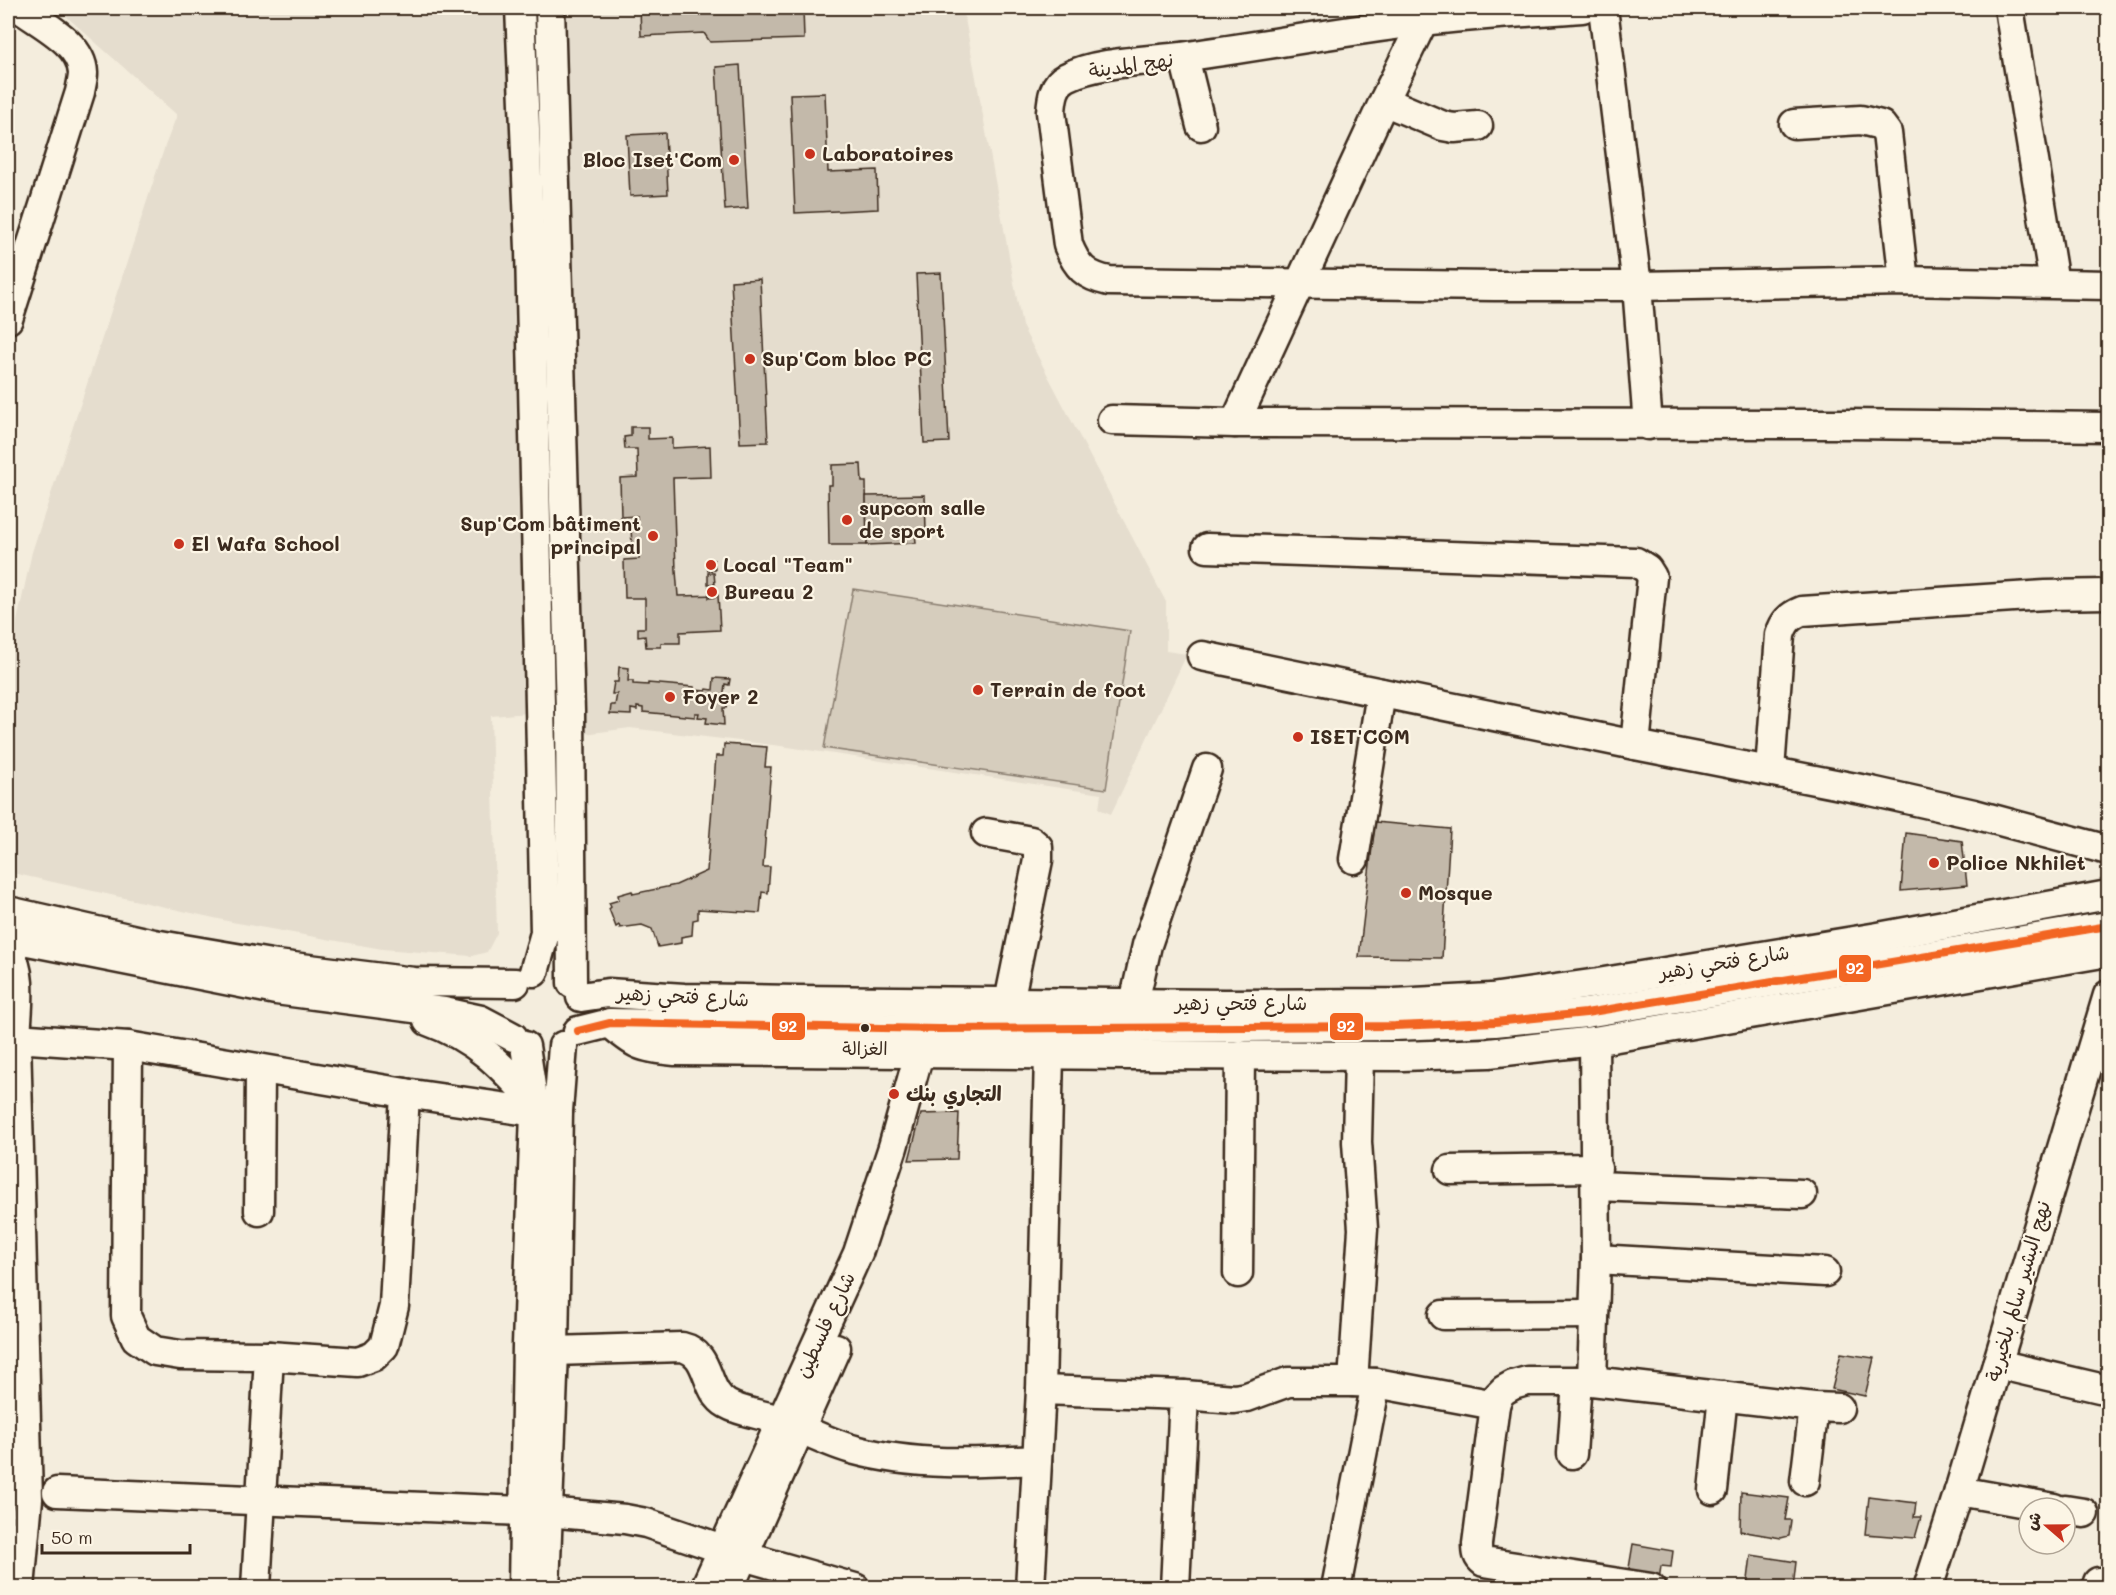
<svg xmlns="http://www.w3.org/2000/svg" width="2116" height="1595" viewBox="0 0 2116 1595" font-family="Mali,'Playpen Sans Arabic',sans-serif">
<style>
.built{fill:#e5ddce}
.green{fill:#d6cdbd;stroke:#887c6e;stroke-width:1.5}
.building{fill:#c3b9aa;stroke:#3b2a1e;stroke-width:1.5}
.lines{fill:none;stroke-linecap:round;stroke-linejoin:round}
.minor-casing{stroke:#3b2a1e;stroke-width:33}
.minor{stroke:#fcf5e5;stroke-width:28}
.bus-1-casing{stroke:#fcf5e5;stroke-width:12}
.bus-1{stroke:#f26522;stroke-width:8}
.poi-dot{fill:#c8321e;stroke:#fcf5e5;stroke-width:2}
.bus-dot{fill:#3b2a1e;stroke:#fcf5e5;stroke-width:2}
.labels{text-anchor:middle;stroke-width:4.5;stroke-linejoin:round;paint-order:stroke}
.bus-label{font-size:18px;fill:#3b2a1e;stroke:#fcf5e5}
.street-label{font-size:20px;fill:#3b2a1e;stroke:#fcf5e5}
.poi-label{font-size:20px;font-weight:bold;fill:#3b2a1e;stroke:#fcf5e5;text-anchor:start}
.line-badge{stroke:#fcf5e5;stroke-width:2}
.badge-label{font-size:16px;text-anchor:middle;font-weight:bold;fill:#fff}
</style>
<rect width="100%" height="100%" fill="#f4eddd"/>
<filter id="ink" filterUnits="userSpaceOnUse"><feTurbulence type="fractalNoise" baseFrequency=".0167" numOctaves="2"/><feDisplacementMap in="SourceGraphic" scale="12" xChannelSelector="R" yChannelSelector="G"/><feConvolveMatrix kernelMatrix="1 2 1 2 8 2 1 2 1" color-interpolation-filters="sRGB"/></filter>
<g filter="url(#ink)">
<path class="built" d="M57,8H963L1022,326L1166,602V651L1187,654L1111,814L1099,809L1101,794L781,746L630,728L577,735L570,711L541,712L491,716L497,933L487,952L472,956L382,949L232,922L8,872V663L32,552L165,146L177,115Z"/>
<path class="green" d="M853,589L1130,631L1106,789L824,748Z"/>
<g class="building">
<path d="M640,8H803L804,39L710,42L704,33L641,36Z"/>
<path d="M740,65L748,208L725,210L716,67Z"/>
<path d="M825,93L828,172L877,170L878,209L795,213L790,94Z"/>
<path d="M665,133L668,194L630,196L627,135Z"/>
<path d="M941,273L949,442L924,443L916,274Z"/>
<path d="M760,279L768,442L740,443L731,281Z"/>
<path d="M631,427H648V439L672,438V448L710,446L711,477L673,478L676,571L678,596L718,595L720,630L680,632V643H661V647H646L645,636L638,637V628H645V598H625L624,560L639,559V546H632L631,528L637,527V516L621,517L620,478L638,477L637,449H625L624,437L631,436Z"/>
<path d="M861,464L862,482H866L867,545H829L828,485H832V465Z"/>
<path d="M925,495L926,532H915L916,543L867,545L866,496Z"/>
<path d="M707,560H714L715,570L708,571Z"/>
<path d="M708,573H714L715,584H708Z"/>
<path d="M709,587H716V597L709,598Z"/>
<path d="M619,667L629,668L628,681H633V684L648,685V683L694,687V690L706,691L707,689L713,690L714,678L730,679L729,685L725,684L723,700L727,701L726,708H723L724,725L706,723L707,718L698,717L699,713H695V717L643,712V708L637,707V710L631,709V715L610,714L611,705H615L617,694H612L614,682H618Z"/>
<path d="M724,744L767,747L765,767H771L763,867H770L768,893L762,892L760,913L698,909V919L693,920L692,935L681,937V943L658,947L652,929L642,925L620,928L619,925L616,927L609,909L611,907L609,903L619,900L618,895L632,891L633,894L676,885L707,871L716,756H723Z"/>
<path d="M1375,822L1450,829L1442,958L1359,957Z"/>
<path d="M1906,833L1962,841L1967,885L1901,891Z"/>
<path d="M959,1113L957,1159L909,1160L921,1114Z"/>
<path d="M1841,1353L1874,1358L1865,1396L1832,1389Z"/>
<path d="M1741,1492L1789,1498L1785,1520H1791L1789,1536L1781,1538L1740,1531Z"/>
<path d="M1869,1497L1916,1503L1914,1517H1921L1915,1538L1865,1534Z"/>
<path d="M1633,1544L1673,1551L1671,1567L1661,1566L1659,1580L1628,1574Z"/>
<path d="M1751,1555L1796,1562L1793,1588H1747Z"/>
</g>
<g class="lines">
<defs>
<g id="minor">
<path d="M520,8L530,249L545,933L534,972"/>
<path d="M550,8L570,711L572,983"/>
<path d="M1582,8C1529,12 1476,15 1423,21C1344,31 1266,45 1188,56C1153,61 1097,61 1067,77C1053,84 1052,99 1051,112L1068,245C1077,267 1085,276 1109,281L1494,286H1637L1904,281L2108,285"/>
<path d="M1603,8L1637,286L1648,425"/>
<path d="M2009,8L2054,283"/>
<path d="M1184,57L1201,126"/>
<path d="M1384,101L1443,126L1454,128L1478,126"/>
<path d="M1794,124L1861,120L1881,125L1887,133L1904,281"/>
<path d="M8,319L80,92C81,86 83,79 83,73C82,43 41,24 20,8"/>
<path d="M1112,420L1235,423L1847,424L2108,427"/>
<path d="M1235,423L1384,101L1429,9"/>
<path d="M1207,548L1636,562L1647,569L1652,577L1635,745"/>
<path d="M1202,656L1635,745L1871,791L1974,814L2108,850"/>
<path d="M1770,770L1780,635C1784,622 1789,616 1802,611L2045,595L2108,594"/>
<path d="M986,833L1031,841L1038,847V860L1009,1002"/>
<path d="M1354,859L1381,693"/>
<path d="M8,911L154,944L277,965L414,982L515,983"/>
<path d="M8,937L276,990L444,1012L481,1020L513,1037"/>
<path d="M8,949C24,974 17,1009 16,1038L28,1499L20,1588"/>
<path d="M581,997L608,993L684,998L796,1000L1225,1004L1395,1003L1491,998L1598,983L1878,937L2108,895"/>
<path d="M1134,1003L1147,945L1207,769"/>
<path d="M428,1021C476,1038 502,1066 535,1103"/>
<path d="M610,1023C635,1045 641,1048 675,1051L1129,1055L1402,1056L1489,1053L1594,1041L2108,952"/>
<path d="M578,1031L610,1023L938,1029L1395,1026L1495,1022L1586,1013L2108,926"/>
<path d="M16,1038L128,1046L405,1093L535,1112L558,1111"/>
<path d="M128,1046L126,1316L136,1338L155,1351L180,1355L269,1356L358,1362L374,1356L384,1346L394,1306L405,1093"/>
<path d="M1450,1170L1597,1168"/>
<path d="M1597,1186L1802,1194"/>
<path d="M259,1211L260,1069"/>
<path d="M1596,1259L1825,1272"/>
<path d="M1238,1273L1240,1055"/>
<path d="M1443,1315L1593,1314"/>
<path d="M554,1351L682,1347C712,1354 703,1390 727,1404C744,1414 766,1414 784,1422C807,1431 831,1444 855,1450C914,1466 977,1463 1037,1460"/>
<path d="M1997,1364L2108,1390"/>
<path d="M1592,1381L1596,1259L1594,1041"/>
<path d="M1353,1382L1363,1229L1357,1142L1359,1056"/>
<path d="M1041,1390L1184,1395L1175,1588"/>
<path d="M1184,1395L1234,1399L1247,1397L1288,1382H1353L1376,1383L1495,1405"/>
<path d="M1572,1454L1577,1381"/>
<path d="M1805,1481L1814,1407"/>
<path d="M1713,1490L1723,1396"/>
<path d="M1959,1491L2054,1508"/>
<path d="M57,1492L547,1512L625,1519L646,1523L743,1556L855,1588"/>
<path d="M2065,1510L2084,1513"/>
<path d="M2098,1582L2108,1583"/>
<path d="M256,1588L269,1356"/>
<path d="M523,1588L527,1345L535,1112L525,1046"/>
<path d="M545,1588L554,1351L558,1111L563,1046"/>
<path d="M705,1588L858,1253L893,1147L919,1054L922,1036"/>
<path d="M729,1588L836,1348"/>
<path d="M1030,1588L1041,1390L1049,1055"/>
<path d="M1336,1588L1376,1383"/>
<path d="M1651,1588L1484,1562C1477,1557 1477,1552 1477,1544L1495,1405L1498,1396L1504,1390L1513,1385L1527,1381H1592L1814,1407L1839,1408"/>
<path d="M1928,1588L1959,1491L2108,995"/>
</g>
</defs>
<use href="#minor" class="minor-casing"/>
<use href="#minor" class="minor"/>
<defs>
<path id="bus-1" d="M578,1031L610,1023L938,1029L1395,1026L1495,1022L1586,1013L2108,926"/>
</defs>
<use href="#bus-1" class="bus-1-casing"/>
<use href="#bus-1" class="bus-1"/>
</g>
</g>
<g class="poi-dot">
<circle cx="810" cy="154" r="6"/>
<circle cx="734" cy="160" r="6"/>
<circle cx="750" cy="359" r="6"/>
<circle cx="847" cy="520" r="6"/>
<circle cx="653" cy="536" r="6"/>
<circle cx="179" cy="544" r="6"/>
<circle cx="711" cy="565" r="6"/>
<circle cx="712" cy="592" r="6"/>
<circle cx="978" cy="690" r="6"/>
<circle cx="670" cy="697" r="6"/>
<circle cx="1298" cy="737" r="6"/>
<circle cx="1934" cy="863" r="6"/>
<circle cx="1406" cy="893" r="6"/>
<circle cx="894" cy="1094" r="6"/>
</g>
<circle class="bus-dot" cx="865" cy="1028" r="5"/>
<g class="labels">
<g class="bus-label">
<text x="865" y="1055">الغزالة</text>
</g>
<g class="street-label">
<text transform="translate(1131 65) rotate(-8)" y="7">نهج المدينة</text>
<text transform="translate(1724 962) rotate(-9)" y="7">شارع فتحي زهير</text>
<text transform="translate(683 996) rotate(3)" y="7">شارع فتحي زهير</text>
<text x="1241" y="1010">شارع فتحي زهير</text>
<text transform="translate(2018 1291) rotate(-74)" y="7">نهج البشير سالم بلخيرية</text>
<text transform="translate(825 1325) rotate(-65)" y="7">شارع فلسطين</text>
</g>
<g class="poi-label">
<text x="822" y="161">Laboratoires</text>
<text x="722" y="167" text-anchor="end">Bloc Iset'Com</text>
<text x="762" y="366">Sup'Com bloc PC</text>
<text x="859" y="515">supcom salle<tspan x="859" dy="23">de sport</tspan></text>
<text x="641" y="531" text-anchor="end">Sup'Com bâtiment<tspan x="641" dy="23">principal</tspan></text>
<text x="191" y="551">El Wafa School</text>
<text x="723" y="572">Local "Team"</text>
<text x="724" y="599">Bureau 2</text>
<text x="990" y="697">Terrain de foot</text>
<text x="682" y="704">Foyer 2</text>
<text x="1310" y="744">ISET'COM</text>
<text x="1946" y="870">Police Nkhilet</text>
<text x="1418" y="900">Mosque</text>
<text x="906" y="1101">التجاري بنك</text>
</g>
</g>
<g class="line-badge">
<rect x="1838" y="954" width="34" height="29" rx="6" fill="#f26522"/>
<rect x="771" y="1012" width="35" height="29" rx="6" fill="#f26522"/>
<rect x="1329" y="1012" width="35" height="29" rx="6" fill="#f26522"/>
</g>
<g class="badge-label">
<text x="1855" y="974">92</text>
<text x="788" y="1032">92</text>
<text x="1346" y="1032">92</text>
</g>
<rect width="2116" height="1595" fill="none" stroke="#fcf5e5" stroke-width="30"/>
<rect x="15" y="15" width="2086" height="1565" fill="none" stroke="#3b2a1e" stroke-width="2" filter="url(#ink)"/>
<g transform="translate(2047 1526) rotate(290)"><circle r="28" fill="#fcf5e5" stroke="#afa495" stroke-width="1.5"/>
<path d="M0-4.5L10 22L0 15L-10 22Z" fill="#c8321e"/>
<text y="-9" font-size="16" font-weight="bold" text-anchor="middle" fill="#3b2a1e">ش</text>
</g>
<path d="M42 1544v9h148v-9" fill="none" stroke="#3b2a1e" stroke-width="3"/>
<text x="51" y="1544" font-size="18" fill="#3b2a1e" stroke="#fcf5e5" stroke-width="4.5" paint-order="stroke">50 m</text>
</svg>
